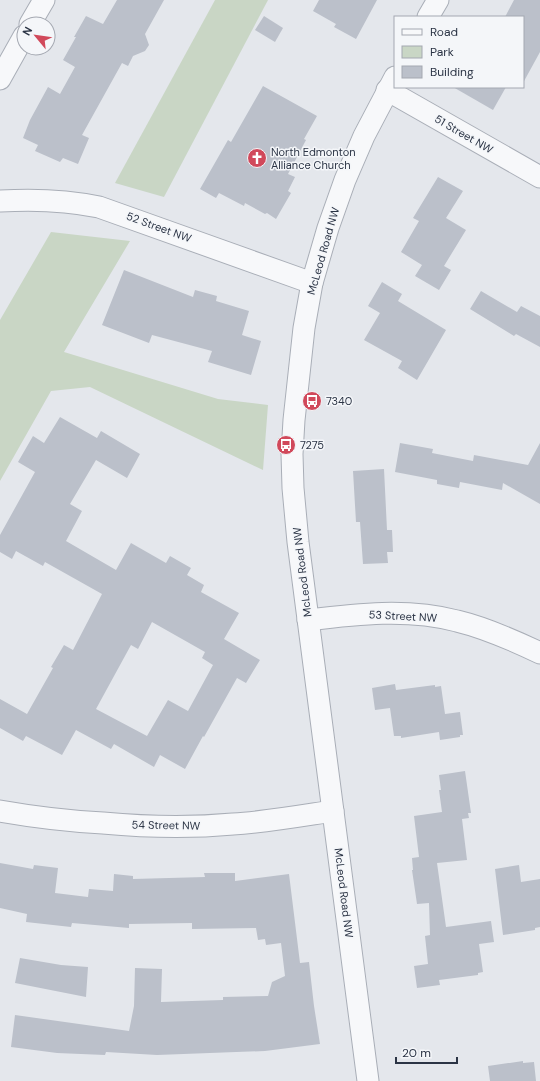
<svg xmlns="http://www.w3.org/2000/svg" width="540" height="1081" viewBox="0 0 540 1081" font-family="'DM Sans',sans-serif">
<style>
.green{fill:#c9d6c5}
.building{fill:#bbc0ca;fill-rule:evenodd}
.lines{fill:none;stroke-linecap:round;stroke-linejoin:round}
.minor-casing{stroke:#a9aeb7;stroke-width:23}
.minor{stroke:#f7f8fa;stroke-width:21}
.labels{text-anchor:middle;stroke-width:3;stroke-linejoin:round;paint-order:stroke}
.street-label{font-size:11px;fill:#2b3445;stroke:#f4f6f9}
.poi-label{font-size:11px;fill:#2b3445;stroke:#f4f6f9;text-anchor:start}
</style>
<rect width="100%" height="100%" fill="#e4e7ec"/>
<g class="green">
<path d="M215,0H268L164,197L115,183Z"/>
<path d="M51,232L130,241L64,352L218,399L268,405L263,470L90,387L51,391L0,481V320Z"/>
</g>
<g class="building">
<path d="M117,0H164L145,34L149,45L145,51L133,56L128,66L122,63L82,135L89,138L78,164L63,158L60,162L35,151L38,145L23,138L30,120L48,87L60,94L75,67L63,60L76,37H74L86,16L103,24Z"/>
<path d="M319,0H377L356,39L334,27L336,24L313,11Z"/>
<path d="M514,0H540V52L523,83V17H505Z"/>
<path d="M264,16L283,28L275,42L255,30Z"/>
<path d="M263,86L317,116L304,139L306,140L288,174L295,177L288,191L291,193L276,219L267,213L265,214L245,203L244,206L219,193L216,198L200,189L228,140L231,142Z"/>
<path d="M453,87H506L493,110Z"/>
<path d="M438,177L463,191L446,218L466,230L444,266L451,270L439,290L415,276L422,265L401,252L419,221L413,218Z"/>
<path d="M124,270L193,297L195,290L217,296L216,301L249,311L242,335L261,341L251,375L208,362L212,351L152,335L149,343L102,325Z"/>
<path d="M382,282L402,294L398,301L446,330L417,380L398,368L402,361L364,340L380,313L368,306Z"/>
<path d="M481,291L517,312L521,306L540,316V347L516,334L514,336L470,309Z"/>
<path d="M60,417L97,438L101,431L140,454L127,478L96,460L70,504L82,511L66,541L116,570L131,543L166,563L170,556L191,568L187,575L204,585L201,592L239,613L224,639L260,660L246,683L237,678L204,737L203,736L185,769L160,755L154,767L114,744L111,749L76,730L62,755L26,736L23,741L0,728V699L27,714L53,668L51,667L64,645L73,650L102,594L45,562L43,566L16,551L12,559L0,552V535L35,472L18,462L33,436L44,443ZM152,622L205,652L202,658L213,665L188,711L168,700L147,736L96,709L131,645L138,649Z"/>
<path d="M400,443L433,449L432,453L473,461L474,455L528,465L540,443V504L503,483L502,490L460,482L459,488L437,484V480L395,472Z"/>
<path d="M384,469L387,530H392L393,552H387L388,563L363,564L360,522H356L353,471Z"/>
<path d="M395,684L396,690L435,685V687L441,686L445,714L460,712L463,735H460V737L440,740L439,732L401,738V736H394L390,708L375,710L372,688Z"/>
<path d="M465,771L471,813H468L469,818L462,819L467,860L437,863L446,927L491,921L494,942L479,944L483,972L478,973V975L439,980L440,985L417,988L414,966L428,964L425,936L430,935L429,903L417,904L412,870H413L412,858L419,857L414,816L442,812L439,790H441L439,775Z"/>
<path d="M0,863L33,869L34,865L58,868L55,893L88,897L89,889L113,891L114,874L133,876V879L205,877L204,873H235V881L289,874L300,963L309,962L314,1006L320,1044L265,1051L157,1055L106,1052L105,1055L57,1053L11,1047L15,1015L129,1031L134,1006L135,968L162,969L161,1002L223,1000V997L268,996L272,982L285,976L281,943L266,945L265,939L258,940L256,928L192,929V923L129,924V928L72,923L71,927L26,922L27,914L0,908Z"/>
<path d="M519,865L521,882L540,879V927L535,928V930L503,935L495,869Z"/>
<path d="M20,958L61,965L88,967L86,997L15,983Z"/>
<path d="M523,1061V1063L534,1062L536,1081H490L488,1066Z"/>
</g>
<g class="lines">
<defs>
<g id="minor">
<path d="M428,17L438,0"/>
<path d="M30,24L44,0"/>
<path d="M0,79L24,36"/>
<path d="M387,90L540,177"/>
<path d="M0,201C34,199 66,200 99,207L312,283"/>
<path d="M308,620C357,614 408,608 457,621C486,628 513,640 540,653"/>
<path d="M0,811C34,817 68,821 103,823C146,827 190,828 233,824C267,822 300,816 333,811"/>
<path d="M368,1081L298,542L293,488L292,454L294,420L304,328L312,283L328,228L345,180L364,136L395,77"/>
</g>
</defs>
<use href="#minor" class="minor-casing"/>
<use href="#minor" class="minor"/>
</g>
<defs>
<symbol id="church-disc" viewBox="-11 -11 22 22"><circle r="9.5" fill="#d1495b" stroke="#f4f6f9"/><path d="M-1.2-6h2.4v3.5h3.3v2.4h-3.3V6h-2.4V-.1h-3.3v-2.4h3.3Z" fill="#fff"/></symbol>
<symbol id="bus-disc" viewBox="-11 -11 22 22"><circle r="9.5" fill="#d1495b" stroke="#f4f6f9"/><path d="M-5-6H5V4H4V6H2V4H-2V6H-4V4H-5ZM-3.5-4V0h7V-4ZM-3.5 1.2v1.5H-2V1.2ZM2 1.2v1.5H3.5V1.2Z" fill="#fff"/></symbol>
</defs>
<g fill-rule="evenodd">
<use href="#church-disc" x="246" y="147" width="22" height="22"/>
<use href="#bus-disc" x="301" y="390" width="22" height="22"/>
<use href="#bus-disc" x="275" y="434" width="22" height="22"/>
</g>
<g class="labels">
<g class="street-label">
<text transform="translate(464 134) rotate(30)" y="4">51 Street NW</text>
<text transform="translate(159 227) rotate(20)" y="4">52 Street NW</text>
<text transform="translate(323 251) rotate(-74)" y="4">McLeod Road NW</text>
<text transform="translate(302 572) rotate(-97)" y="4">McLeod Road NW</text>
<text transform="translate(403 616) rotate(3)" y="4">53 Street NW</text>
<text transform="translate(166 825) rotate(1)" y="4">54 Street NW</text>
<text transform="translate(344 893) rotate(83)" y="4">McLeod Road NW</text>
</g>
<g class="poi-label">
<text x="271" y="156">North Edmonton<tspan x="271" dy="13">Alliance Church</tspan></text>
<text x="326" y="405">7340</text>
<text x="300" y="449">7275</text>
</g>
</g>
<rect x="394" y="16" width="130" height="72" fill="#f4f6f9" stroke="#a4a8b1"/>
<rect x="402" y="29" width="20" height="6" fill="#f7f8fa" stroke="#a4a8b1"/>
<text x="430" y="36" font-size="12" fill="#2b3445">Road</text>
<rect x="402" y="46" width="20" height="12" fill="#c9d6c5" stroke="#a4a8b1"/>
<text x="430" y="56" font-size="12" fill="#2b3445">Park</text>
<rect x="402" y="66" width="20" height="12" fill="#bbc0ca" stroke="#a4a8b1"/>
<text x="430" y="76" font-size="12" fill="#2b3445">Building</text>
<g transform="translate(36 36) rotate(299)"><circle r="19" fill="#f4f6f9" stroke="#a4a8b1"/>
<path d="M0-3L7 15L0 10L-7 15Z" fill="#d1495b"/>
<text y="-6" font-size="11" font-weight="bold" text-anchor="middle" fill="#2b3445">N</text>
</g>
<path d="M396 1057v6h61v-6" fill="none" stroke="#2b3445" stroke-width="2"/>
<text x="402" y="1057" font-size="12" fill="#2b3445" stroke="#f4f6f9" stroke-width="3" paint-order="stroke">20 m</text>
</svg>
